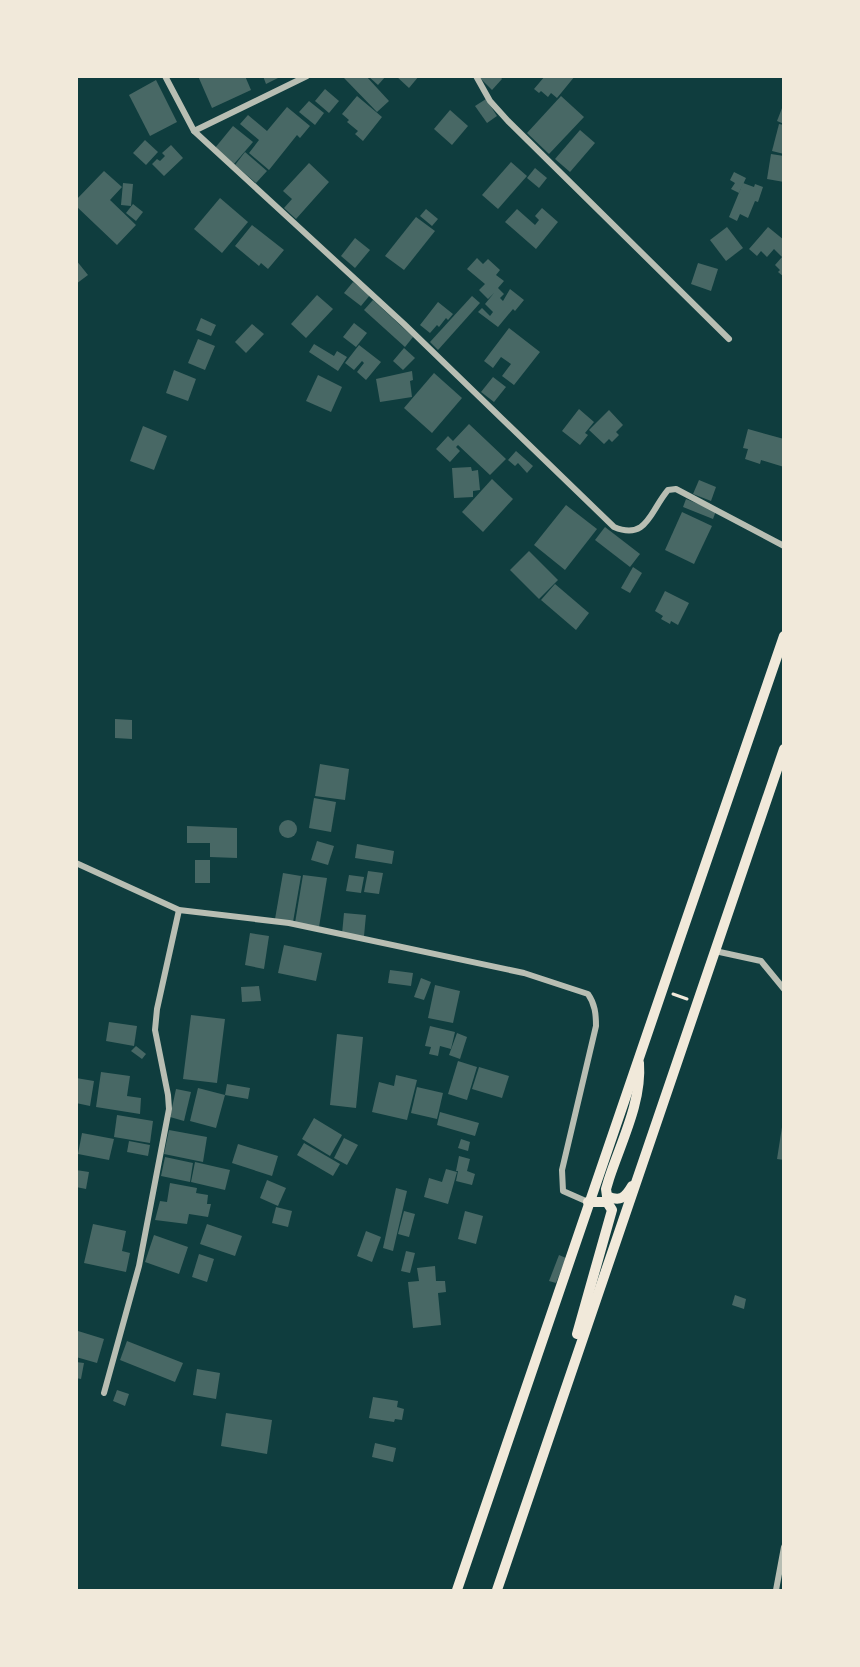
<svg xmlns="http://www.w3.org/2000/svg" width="860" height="1667" viewBox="0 0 860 1667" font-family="'DejaVu Sans',sans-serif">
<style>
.building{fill:#486865}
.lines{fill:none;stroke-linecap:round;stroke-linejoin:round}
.path{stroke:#f1e9da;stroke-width:3}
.minor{stroke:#b8beb3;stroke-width:6}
.trunk{stroke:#f1e9da;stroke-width:10}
</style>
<rect width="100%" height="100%" fill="#0f3d3e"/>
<g class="building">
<path d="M198,76H245L251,90L212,108Z"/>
<path d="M263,76H282L266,84Z"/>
<path d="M346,76H366L389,101L377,112L344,78Z"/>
<path d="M368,76H386L378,85Z"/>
<path d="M396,76H419L409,88Z"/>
<path d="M481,76H500L502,79L492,90L480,78Z"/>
<path d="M545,76H575L557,98L551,93L548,97L541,91L539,93L534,89Z"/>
<path d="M156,80L177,122L150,136L129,95Z"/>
<path d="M325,89L339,101L329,113L315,101Z"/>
<path d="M357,96L382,117L363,141L355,134L358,131L347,122L349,120L342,114Z"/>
<path d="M561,96L584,117L549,154L527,133Z"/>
<path d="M486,99L497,116L487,123L475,106Z"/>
<path d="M309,101L324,113L315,125L299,112Z"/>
<path d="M784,103V124L777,121Z"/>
<path d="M287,107L310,126L300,138L297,135L269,170L249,153L259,140L240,124L248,115L267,131Z"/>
<path d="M450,110L468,126L452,145L434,129Z"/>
<path d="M779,124L784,125V154L772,151Z"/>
<path d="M233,126L253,142L234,164L215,148Z"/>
<path d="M580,130L595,143L570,172L555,159Z"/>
<path d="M145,140L158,152L146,165L133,153Z"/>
<path d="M171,145L183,158L164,176L152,164L157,159L160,161L165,156L162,153Z"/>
<path d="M245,152L267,171L256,183L235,165Z"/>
<path d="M771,154L784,156V182L767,179Z"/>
<path d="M511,162L527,176L498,209L482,195Z"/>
<path d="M309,163L329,182L296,219L284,208L292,199L283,191Z"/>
<path d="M535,168L547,178L539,188L527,178Z"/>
<path d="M104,171L122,187L110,200L136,225L117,245L76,206V200Z"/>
<path d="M734,172L746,178L739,193L731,189L735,183L730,180Z"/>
<path d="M123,183L133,184L131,206L121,205Z"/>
<path d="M743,183L754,187L755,184L763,187L758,202L755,201L748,218L740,214L737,221L729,217Z"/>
<path d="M220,198L248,222L222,253L194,229Z"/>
<path d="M133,204L143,212L136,221L126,213Z"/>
<path d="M542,208L558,222L536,249L505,222L517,209L535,225L539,220L535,216Z"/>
<path d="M426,209L438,219L432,226L420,216Z"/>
<path d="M416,217L435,231L404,270L385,256Z"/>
<path d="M252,225L284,250L268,269L261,263L259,266L235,246Z"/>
<path d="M727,227L743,248L726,261L710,240Z"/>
<path d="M768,227L784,240V277L778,272L780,270L775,265L782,257L774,249L767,257L761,251L757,256L749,249Z"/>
<path d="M355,238L370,250L355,268L341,256Z"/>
<path d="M477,258L483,264L488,259L500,270L496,275L504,281L498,288L504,294L500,298L503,301L510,289L524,300L515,311L513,309L498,327L478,312L482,308L490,316L493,312L485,304L494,293L488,299L479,290L485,284L467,269Z"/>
<path d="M76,260L88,275L76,284Z"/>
<path d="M698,263L718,269L711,291L691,284Z"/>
<path d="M353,282L370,295L361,306L344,293Z"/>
<path d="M317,295L333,309L306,338L291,324Z"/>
<path d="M472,296L480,303L438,350L430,342Z"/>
<path d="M373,300L413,337L405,347L364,310Z"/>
<path d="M438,302L453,314L448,320L446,318L439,327L437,325L430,333L420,325Z"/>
<path d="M201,318L216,325L211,336L196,330Z"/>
<path d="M354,323L367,333L356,347L343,337Z"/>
<path d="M252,324L264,334L246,353L235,342Z"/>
<path d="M509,328L540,352L514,385L502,376L511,364L501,357L493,368L484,361Z"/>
<path d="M198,339L215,346L205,370L188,363Z"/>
<path d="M314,344L334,356L337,351L347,357L338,371L309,352Z"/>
<path d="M359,345L381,362L366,380L357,372L364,363L362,361L354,370L345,363Z"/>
<path d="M404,348L415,358L403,370L393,361Z"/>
<path d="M174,370L196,379L188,401L166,393Z"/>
<path d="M412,371L413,380L410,381L412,397L380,402L376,379Z"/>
<path d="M434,373L462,398L432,433L404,408Z"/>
<path d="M318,375L342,387L331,412L306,401Z"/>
<path d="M493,377L506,387L494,402L481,392Z"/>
<path d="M579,409L594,422L585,433L588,435L580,445L562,431Z"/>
<path d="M609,410L623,425L616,432L619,435L612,442L609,439L604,444L589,430Z"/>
<path d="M469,424L506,459L490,475L458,445L456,447L460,451L450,462L436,449L448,436L453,441Z"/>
<path d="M143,426L167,436L154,470L130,461Z"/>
<path d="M748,429L784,439V467L761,460L760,464L745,459L748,449L743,448Z"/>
<path d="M516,451L533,466L527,473L518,463L515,466L508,460Z"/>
<path d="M471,467L472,471L478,470L480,490L473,491V497L454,498L452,468Z"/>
<path d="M492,479L513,499L483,532L462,512Z"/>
<path d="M699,480L716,487L711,501L693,494Z"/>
<path d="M686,499L716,511L713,519L683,507Z"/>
<path d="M566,505L597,529L565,570L534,545Z"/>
<path d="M682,512L712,526L694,564L665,550Z"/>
<path d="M605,527L640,554L630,567L595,540Z"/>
<path d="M529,551L558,580L539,599L510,570Z"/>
<path d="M633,567L642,573L630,593L621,588Z"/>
<path d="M555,584L589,613L576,630L541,600Z"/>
<path d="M665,591L689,603L678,625L671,621L670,624L661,619L663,616L655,611Z"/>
<path d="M115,719L132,720V739L115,738Z"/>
<path d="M320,764L349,769L345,800L315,796Z"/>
<path d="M314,798L336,802L331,832L309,828Z"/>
<circle cx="288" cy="829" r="9"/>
<path d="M187,826L237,828V858L210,857V843H187Z"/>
<path d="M317,841L334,846L328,865L311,860Z"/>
<path d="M357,844L394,851L392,864L355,858Z"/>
<rect x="195" y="860" width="15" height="23"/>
<path d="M368,871L383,873L379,894L364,892Z"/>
<path d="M283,873L301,876L293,922L275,919Z"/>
<path d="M303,875L327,878L319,927L295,923Z"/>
<path d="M349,875L364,877L361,893L346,891Z"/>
<path d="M344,913L366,915L364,936L342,934Z"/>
<path d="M250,933L269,936L264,969L245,965Z"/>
<path d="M284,945L322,953L316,981L278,973Z"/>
<path d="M390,970L413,973L411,986L388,983Z"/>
<path d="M421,978L431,982L424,1000L414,997Z"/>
<path d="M435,985L460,991L453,1023L428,1018Z"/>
<path d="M259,986L261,1001L242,1002L241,987Z"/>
<path d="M191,1015L225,1019L217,1083L183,1079Z"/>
<path d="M109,1022L137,1026L134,1046L106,1041Z"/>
<path d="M430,1026L455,1032L451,1049L440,1046L438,1056L429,1054L431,1047L425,1046Z"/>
<path d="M457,1033L467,1037L460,1059L449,1055Z"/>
<path d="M337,1034L363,1037L356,1108L330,1105Z"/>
<path d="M136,1046L146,1054L142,1059L131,1051Z"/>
<path d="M458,1061L477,1067L467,1100L448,1094Z"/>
<path d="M479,1067L509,1076L502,1098L472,1089Z"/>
<path d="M101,1072L130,1076L127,1096L141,1098L140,1114L96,1107Z"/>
<path d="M396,1075L417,1080L407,1120L372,1112L379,1082L394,1086Z"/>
<path d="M76,1078L94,1081L90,1106L76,1103Z"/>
<path d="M227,1084L250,1088L248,1099L225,1095Z"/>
<path d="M417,1087L443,1093L437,1119L411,1113Z"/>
<path d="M198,1088L225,1095L216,1128L190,1121Z"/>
<path d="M176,1089L191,1092L184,1121L170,1117Z"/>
<path d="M440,1112L479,1123L475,1136L437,1125Z"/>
<path d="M117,1115L153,1121L150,1143L114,1137Z"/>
<path d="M314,1118L342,1135L330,1156L302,1139Z"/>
<path d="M782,1127H784V1160L777,1159Z"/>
<path d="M169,1130L207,1137L203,1162L164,1154Z"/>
<path d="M82,1133L114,1139L109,1160L78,1154Z"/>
<path d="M344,1138L358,1145L347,1165L334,1158Z"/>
<path d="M461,1139L470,1142L468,1151L458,1148Z"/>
<path d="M129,1141L150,1145L148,1156L127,1152Z"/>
<path d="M304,1143L340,1164L333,1176L297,1155Z"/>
<path d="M238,1144L278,1156L272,1176L232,1163Z"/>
<path d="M459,1156L470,1159L467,1171L475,1174L472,1185L456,1181L458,1171H456Z"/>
<path d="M165,1157L193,1163L190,1182L161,1176Z"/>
<path d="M195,1162L230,1170L225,1190L191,1182Z"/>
<path d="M446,1169L457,1172L448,1204L424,1197L429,1178L442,1182Z"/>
<path d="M76,1170L89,1172L86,1189L76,1187Z"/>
<path d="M267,1180L286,1188L278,1206L260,1198Z"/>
<path d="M170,1183L197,1188L196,1193L208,1195L207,1204H211L208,1217L189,1214L187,1224L155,1220L160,1201L167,1202Z"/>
<path d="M396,1188L407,1191L393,1251L383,1248Z"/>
<path d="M276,1207L292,1211L288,1227L272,1223Z"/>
<path d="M404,1211L415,1214L409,1237L398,1234Z"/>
<path d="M465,1211L483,1216L476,1244L458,1239Z"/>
<path d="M93,1224L126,1231L122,1251L130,1253L126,1272L84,1263Z"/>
<path d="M207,1224L242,1236L235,1256L200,1244Z"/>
<path d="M366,1231L381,1237L372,1262L357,1256Z"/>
<path d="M154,1235L188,1247L179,1274L145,1262Z"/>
<path d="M406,1251L415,1253L410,1273L401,1271Z"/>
<path d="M199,1254L214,1259L207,1282L192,1277Z"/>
<path d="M559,1255L566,1258L556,1283L549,1281Z"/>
<path d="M435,1266L436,1281H445L446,1292L438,1293L441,1325L413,1328L408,1282L419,1281L417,1268Z"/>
<path d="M735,1295L746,1299L744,1309L732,1305Z"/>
<path d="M78,1331L104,1339L97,1363L76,1357Z"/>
<path d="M127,1341L183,1363L175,1382L120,1360Z"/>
<path d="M76,1362L84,1363L81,1379L76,1378Z"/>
<path d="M197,1369L220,1373L216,1399L193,1395Z"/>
<path d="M117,1390L129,1394L125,1406L113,1401Z"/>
<path d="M373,1397L398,1401L397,1407L404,1409L402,1420L395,1419L394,1422L369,1418Z"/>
<path d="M226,1413L272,1420L267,1454L221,1446Z"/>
<path d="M375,1443L396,1448L393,1462L372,1457Z"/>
</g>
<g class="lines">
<path class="path" d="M673,994L687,999"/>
<g class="minor">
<path d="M165,76L194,131L404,324L614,527C647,541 650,511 668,490L676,489L784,546"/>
<path d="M476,76L490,101L508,121L729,339"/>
<path d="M194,131L307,76"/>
<path d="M76,863L179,910L289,923L524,973L588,994C595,1004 596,1014 596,1026L562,1170L563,1191L588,1202"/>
<path d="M715,951L761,961L784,989"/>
<path d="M104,1393L139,1266L169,1109L168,1095L155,1030L157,1009L179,910"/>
<path d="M776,1590L784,1547"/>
</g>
<g class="trunk">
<path d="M632,1186C625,1198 620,1202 607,1196L606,1189L609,1179C621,1142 642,1102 639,1063"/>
<path d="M577,1334L612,1210L607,1202H588"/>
<path d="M457,1590C564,1272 675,954 784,636"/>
<path d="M497,1590L784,749"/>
</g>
</g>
<rect width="860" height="1667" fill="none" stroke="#f1e9da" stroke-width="156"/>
</svg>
